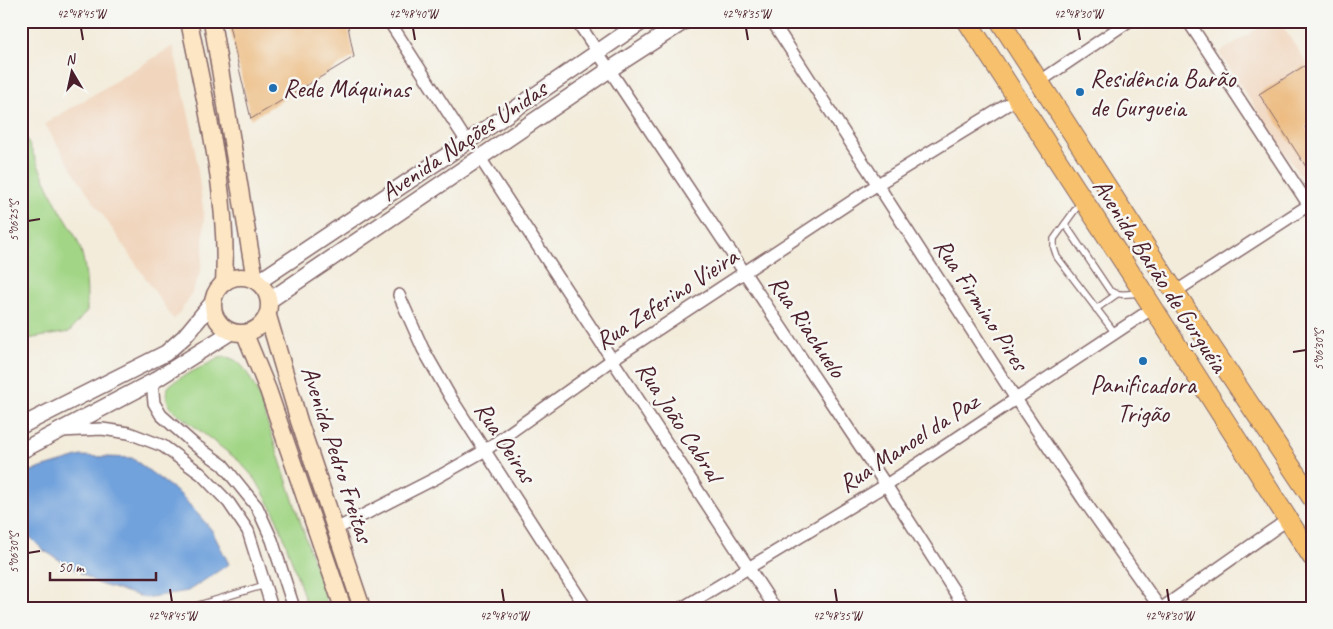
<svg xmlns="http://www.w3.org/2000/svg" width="1333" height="629" viewBox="0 0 1333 629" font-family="Caveat,sans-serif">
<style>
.built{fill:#f1d5bd}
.green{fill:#a2d686;stroke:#767a58}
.water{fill:#71a2dc;stroke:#5e6084}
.building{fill:#ecb87a}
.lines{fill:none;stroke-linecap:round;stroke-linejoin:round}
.service-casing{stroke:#856769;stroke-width:8}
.minor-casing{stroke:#856769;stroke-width:14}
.tertiary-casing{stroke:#856769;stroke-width:18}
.secondary-casing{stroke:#856769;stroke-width:19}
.primary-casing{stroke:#856769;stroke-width:21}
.service{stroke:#fff;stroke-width:5.5}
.minor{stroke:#fff;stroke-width:11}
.tertiary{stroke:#fff;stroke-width:15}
.secondary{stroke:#fce6c4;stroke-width:16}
.primary{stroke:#f7c06c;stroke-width:19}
.ticks{fill:none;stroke:#4a1f2b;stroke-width:2}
.poi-dot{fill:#1f6fb2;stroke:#f6f6f2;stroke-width:2}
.labels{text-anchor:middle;stroke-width:5;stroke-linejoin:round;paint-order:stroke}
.poi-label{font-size:25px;fill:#4a1f2b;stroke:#f6f6f2;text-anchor:start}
.street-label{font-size:25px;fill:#4a1f2b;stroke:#f6f6f2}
.neatline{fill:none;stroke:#4a1f2b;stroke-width:2}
.ticks-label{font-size:12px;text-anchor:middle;fill:#4a1f2b}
</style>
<rect width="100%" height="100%" fill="#f6f6f2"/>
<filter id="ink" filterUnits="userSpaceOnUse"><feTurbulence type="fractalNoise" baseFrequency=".02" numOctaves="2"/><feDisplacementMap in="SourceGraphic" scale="10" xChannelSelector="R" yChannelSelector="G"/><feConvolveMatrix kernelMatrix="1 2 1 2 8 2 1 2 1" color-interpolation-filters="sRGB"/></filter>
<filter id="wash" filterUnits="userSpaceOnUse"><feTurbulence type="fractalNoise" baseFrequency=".0096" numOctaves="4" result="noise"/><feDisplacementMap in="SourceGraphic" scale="20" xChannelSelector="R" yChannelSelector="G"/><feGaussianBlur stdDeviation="1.12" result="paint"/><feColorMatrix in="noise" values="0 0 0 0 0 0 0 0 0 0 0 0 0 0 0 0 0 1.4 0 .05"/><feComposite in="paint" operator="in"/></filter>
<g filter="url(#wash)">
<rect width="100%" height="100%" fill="#f3ecdb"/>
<g class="built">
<path d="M1269,21H1279L1312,71V185L1308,188L1219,53Z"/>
<path d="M173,46L193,134L204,216L203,251L201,271L189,299L174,320L73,171L45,124Z"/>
</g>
<g class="green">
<path d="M21,126C32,152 44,178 56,203C65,219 78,236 82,254C87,273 87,292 87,311L69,332L21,340Z"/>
<path d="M225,357C243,359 249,377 257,391L329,608H308L284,538L274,512L256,480L239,461L173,410C167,403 163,392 170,385C177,378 209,364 219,358Z"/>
</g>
<path class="water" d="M81,456L132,458L180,494L211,529L229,564L188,591L146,598L99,584L43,550L21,528V474Z"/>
<g id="blocks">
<g class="building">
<path d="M228,21H347L354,57L251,119Z"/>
<path d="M1304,66L1312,77V122L1305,127L1312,138V176L1259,94Z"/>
</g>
</g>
</g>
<g filter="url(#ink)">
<use href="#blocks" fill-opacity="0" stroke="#856769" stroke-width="1"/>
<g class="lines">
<defs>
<g id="service">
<path d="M1080,203L1054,239V248L1057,257L1115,333"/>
<path d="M1065,224L1110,291C1120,296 1128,294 1139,293"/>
<path d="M1096,309L1117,294"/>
<path d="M189,608L265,585"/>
</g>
<g id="minor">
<path d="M389,21L467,142"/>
<path d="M577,21L886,485L965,608"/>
<path d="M772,21L1016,399L1083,499L1160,608"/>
<path d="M1188,21L1312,210"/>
<path d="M1039,82L1129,21"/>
<path d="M480,158L775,608"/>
<path d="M1175,292L1312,203"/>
<path d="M399,295L423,349L451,398L586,608"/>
<path d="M152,382L154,403L161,415L195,445L223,465L257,507L272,540L294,608"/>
<path d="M61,431L102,429L129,433L163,446L201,474L229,503L248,531L272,608"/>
<path d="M336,529L438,477L484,451L613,359L878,184L1018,98"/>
<path d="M682,608L886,485L1153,308"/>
<path d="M1162,608L1287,520"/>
</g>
<g id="tertiary">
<path d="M258,282L467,142L643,21"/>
<path d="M270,300L609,70L685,21"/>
<path d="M21,426L166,353L184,337L213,302"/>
<path d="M21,451L152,382L231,332"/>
</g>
<g id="secondary">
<path d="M189,21C206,107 229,195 224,283"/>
<path d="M212,21L255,280"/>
<circle cx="241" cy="305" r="28"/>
<path d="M268,316L299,421L362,608"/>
<path d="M245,334L268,390L343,608"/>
</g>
<g id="primary">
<path d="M967,21L1143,292L1312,557"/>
<path d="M1000,21L1175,292L1312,498"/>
</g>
</defs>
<use href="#service" class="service-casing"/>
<use href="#minor" class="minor-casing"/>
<use href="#tertiary" class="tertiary-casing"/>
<use href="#secondary" class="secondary-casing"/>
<use href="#primary" class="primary-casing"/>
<use href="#service" class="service"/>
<use href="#minor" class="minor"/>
<use href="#tertiary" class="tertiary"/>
<use href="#secondary" class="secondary"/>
<use href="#primary" class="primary"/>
</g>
</g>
<path class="ticks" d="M81,28L83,40M413,28L415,40M746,28L748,40M1078,28L1080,40M28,221L40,219M1293,352L1306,350M28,553L40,551M170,589L172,602M502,589L504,602M835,589L837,602M1167,589L1169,602"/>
<g class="poi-dot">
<circle cx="273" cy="88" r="5"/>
<circle cx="1080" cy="92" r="5"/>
<circle cx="1143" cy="361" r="5"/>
</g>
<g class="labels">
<g class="poi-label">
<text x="1090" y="87">Residência Barão<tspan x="1090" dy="29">de Gurgueia</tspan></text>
<text x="283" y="97">Rede Máquinas</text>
<text x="1143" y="393" text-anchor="middle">Panificadora<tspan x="1143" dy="29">Trigão</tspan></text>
</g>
<g class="street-label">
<text transform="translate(463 140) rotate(-34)" y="9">Avenida Nações Unidas</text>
<text transform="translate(1161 275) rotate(57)" y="9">Avenida Barão de Gurguéia</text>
<text transform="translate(666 298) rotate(-33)" y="9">Rua Zeferino Vieira</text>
<text transform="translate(982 304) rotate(57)" y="9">Rua Firmino Pires</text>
<text transform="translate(808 326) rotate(56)" y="9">Rua Riachuelo</text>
<text transform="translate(680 421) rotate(57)" y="9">Rua João Cabral</text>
<text transform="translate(506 442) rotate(57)" y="9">Rua Oeiras</text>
<text transform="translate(908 442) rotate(-33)" y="9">Rua Manoel da Paz</text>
<text transform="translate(338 454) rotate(72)" y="9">Avenida Pedro Freitas</text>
</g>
</g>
<rect width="1333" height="629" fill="none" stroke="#f6f6f2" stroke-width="55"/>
<g transform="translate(72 72) rotate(351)" stroke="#f6f6f2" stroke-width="4" paint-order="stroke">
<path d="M0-4L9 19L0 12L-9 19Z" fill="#4a1f2b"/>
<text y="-8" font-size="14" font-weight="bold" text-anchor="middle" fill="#4a1f2b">N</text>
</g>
<path d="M50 572v8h106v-8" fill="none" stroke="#4a1f2b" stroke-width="2.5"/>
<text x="58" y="572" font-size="15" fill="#4a1f2b" stroke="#f6f6f2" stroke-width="4" paint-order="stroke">50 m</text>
<rect x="28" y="28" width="1278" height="574" class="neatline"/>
<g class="ticks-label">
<text x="81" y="18">42°48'45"W</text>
<text x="413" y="18">42°48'40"W</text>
<text x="746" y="18">42°48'35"W</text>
<text x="1078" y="18">42°48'30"W</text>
<text transform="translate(14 221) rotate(-90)" y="4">5°06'25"S</text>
<text transform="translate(1319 350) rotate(-90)" y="4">5°06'30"S</text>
<text transform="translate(14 553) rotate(-90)" y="4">5°06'30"S</text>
<text x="172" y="620">42°48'45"W</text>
<text x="504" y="620">42°48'40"W</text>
<text x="837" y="620">42°48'35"W</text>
<text x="1169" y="620">42°48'30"W</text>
</g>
</svg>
